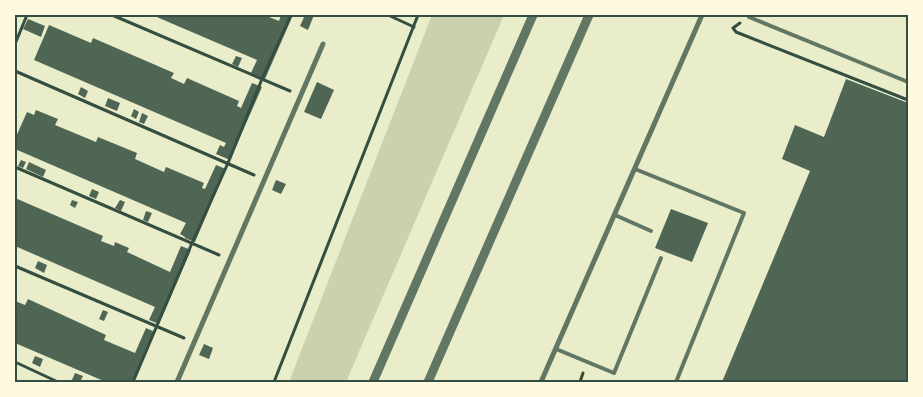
<svg xmlns="http://www.w3.org/2000/svg" width="923" height="397" viewBox="0 0 923 397" font-family="'Public Sans',sans-serif">
<style>
.green{fill:#cad2ad}
.building{fill:#4f6655}
.lines{fill:none;stroke-linecap:round;stroke-linejoin:round}
.path{stroke:#344e41;stroke-width:3}
.service{stroke:#617663;stroke-width:4}
.minor{stroke:#617663;stroke-width:5}
.tertiary{stroke:#617663;stroke-width:9}
.neatline{fill:none;stroke:#344e41;stroke-width:2}
</style>
<rect width="100%" height="100%" fill="#e9edc9"/>
<path class="green" d="M432,15H504L346,382H289Z"/>
<g class="building">
<path d="M152,15H264L279,21L281,15H293L265,79L251,73L257,60Z"/>
<path d="M305,15H314L308,30L300,26Z"/>
<path d="M28,19L45,26L41,37L23,29Z"/>
<path d="M49,25L91,43L93,38L174,73L171,78L184,84L187,78L239,101L237,106L241,108L252,83L262,87L230,160L216,154L220,145L224,147L226,143L34,60Z"/>
<path d="M236,56L242,58L238,67L232,64Z"/>
<path d="M846,79L908,103V382H722L810,171L782,159L795,125L824,137Z"/>
<path d="M317,82L334,90L321,119L304,112Z"/>
<path d="M81,87L88,91L85,98L78,94Z"/>
<path d="M108,98L120,103L117,111L105,106Z"/>
<path d="M134,109L139,112L136,119L131,116Z"/>
<path d="M36,110L58,119L55,125L96,142L98,137L137,153L135,159L164,172L166,167L204,183L202,188L205,189L216,165L226,169L195,242L185,238V237L180,234L186,223L15,149V139L27,112L34,115Z"/>
<path d="M142,113L148,116L144,124L139,122Z"/>
<path d="M21,160L26,162L23,168L18,166Z"/>
<path d="M29,162L46,170L43,177L26,169Z"/>
<path d="M276,180L286,184L281,194L272,190Z"/>
<path d="M92,189L99,192L96,199L89,196Z"/>
<path d="M15,198L103,236L101,241L114,246L115,242L129,248L127,252L170,272L181,246L191,250L159,324L149,320L155,307L15,246Z"/>
<path d="M72,200L78,202L75,208L70,205Z"/>
<path d="M120,200L125,202L121,211L115,208Z"/>
<path d="M671,209L708,223L692,262L655,248Z"/>
<path d="M146,211L152,213L148,222L143,220Z"/>
<path d="M38,261L47,265L44,273L35,268Z"/>
<path d="M28,299L106,335L104,340L135,353L146,328L155,332L133,382H106L15,343V301L25,305Z"/>
<path d="M103,310L108,312L104,321L99,319Z"/>
<path d="M204,344L213,348L209,359L199,355Z"/>
<path d="M35,356L43,359L40,367L32,363Z"/>
<path d="M75,373L83,376L80,382H71Z"/>
</g>
<g class="lines">
<g class="path">
<path d="M112,15L290,91"/>
<path d="M388,15L414,27"/>
<path d="M740,23L733,28L736,32L908,100"/>
<path d="M15,44L27,15"/>
<path d="M15,71L254,175"/>
<path d="M15,167L219,255"/>
<path d="M15,266L184,338"/>
<path d="M15,362L58,382"/>
<path d="M133,382L192,243L228,163L262,79L291,15"/>
<path d="M274,382L418,15"/>
<path d="M580,382L583,373"/>
</g>
<g class="service">
<path d="M750,15L749,17L908,82"/>
<path d="M635,169L744,213L676,382"/>
<path d="M615,215L651,231"/>
<path d="M556,349L614,373L661,258"/>
</g>
<g class="minor">
<path d="M177,382L323,44"/>
<path d="M541,382L702,15"/>
</g>
<g class="tertiary">
<path d="M373,382L533,15"/>
<path d="M428,382L589,15"/>
</g>
</g>
<rect width="923" height="397" fill="none" stroke="#fefae0" stroke-width="32"/>
<rect x="16" y="16" width="891" height="365" class="neatline"/>
</svg>
